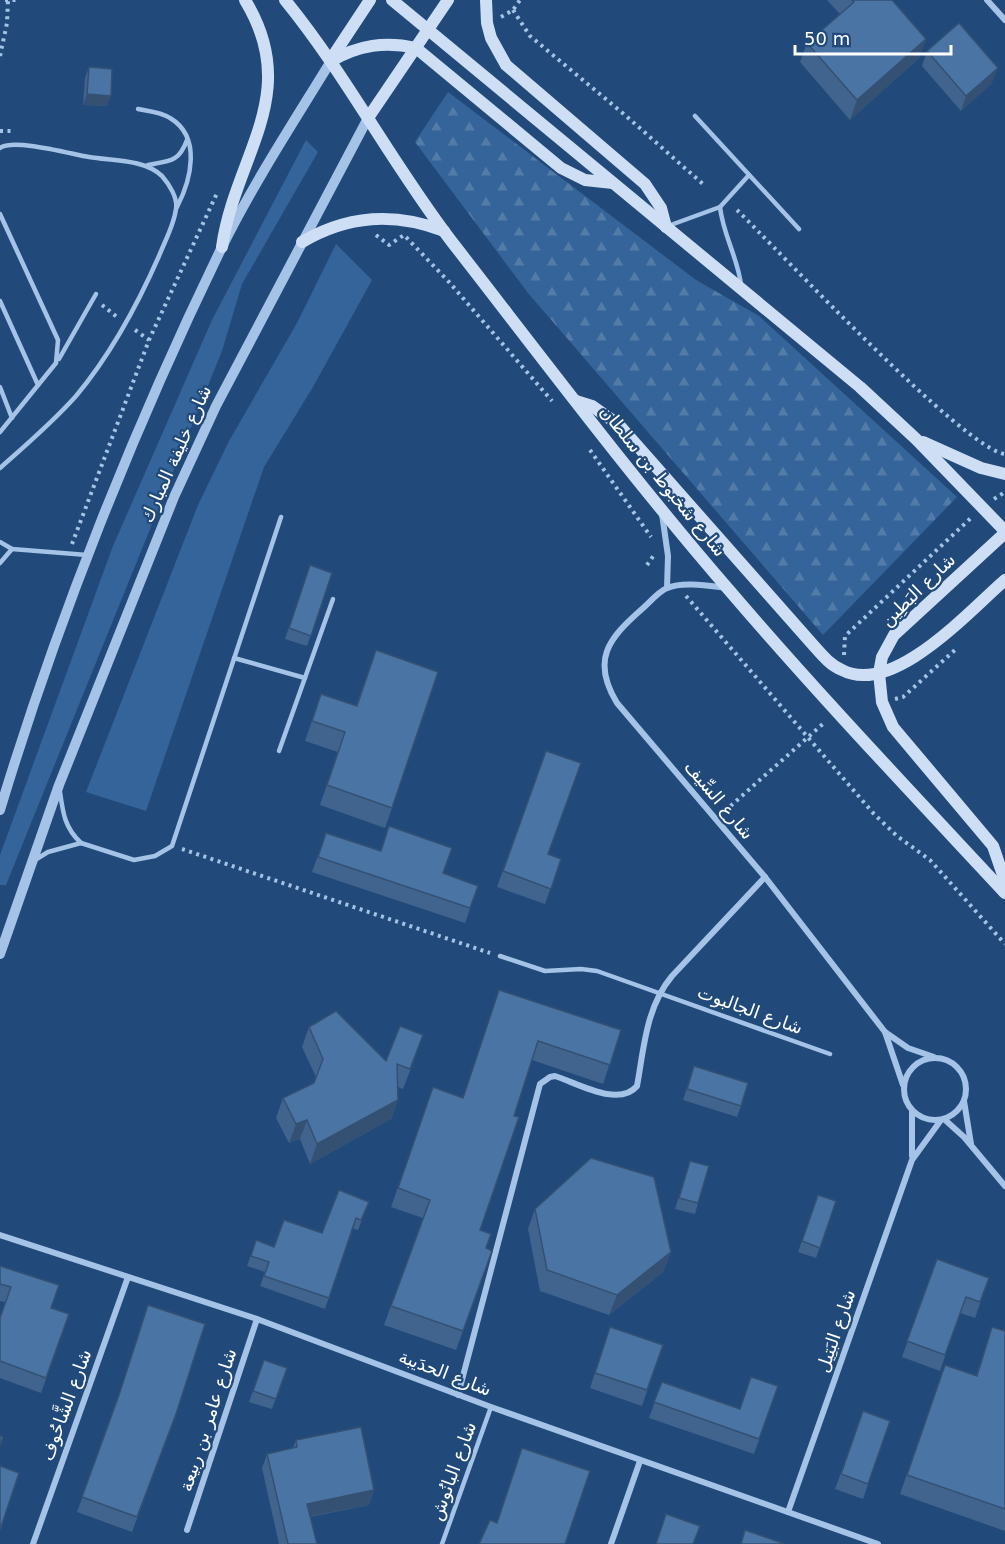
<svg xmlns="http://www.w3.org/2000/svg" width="1005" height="1544" viewBox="0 0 1005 1544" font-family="'DejaVu Sans',Vazirmatn,sans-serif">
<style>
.grass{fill:#346499}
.forest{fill:url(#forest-firs)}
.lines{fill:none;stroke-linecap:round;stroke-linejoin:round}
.path{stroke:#a4c3e6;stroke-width:4;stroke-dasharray:3 4.5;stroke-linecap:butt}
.service{stroke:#a4c3e6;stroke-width:4.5}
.minor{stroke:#a4c3e6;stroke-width:6}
.tertiary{stroke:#a4c3e6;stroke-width:10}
.secondary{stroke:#cedff5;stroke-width:12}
.wall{fill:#40648d}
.shaded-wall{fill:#345173}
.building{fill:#4a74a4;stroke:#345173;stroke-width:1.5}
.labels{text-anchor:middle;stroke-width:4.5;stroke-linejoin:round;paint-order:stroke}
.street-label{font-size:18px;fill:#fff;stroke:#214a7b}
</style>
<defs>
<pattern id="forest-firs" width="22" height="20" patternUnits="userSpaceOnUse" patternTransform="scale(1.5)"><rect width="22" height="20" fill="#346499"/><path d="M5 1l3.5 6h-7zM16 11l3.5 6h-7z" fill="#527ba8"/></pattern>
</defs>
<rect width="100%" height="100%" fill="#214a7b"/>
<g class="grass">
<path d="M306,140L318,152L242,284L222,351L6,885H0V855L113,546L212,320Z"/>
<path d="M336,244L372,280L313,387L264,467L146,811L86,792L198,505L229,441L297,323Z"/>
</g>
<path class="forest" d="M448,92L696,280L759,316L957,497L823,635L528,293L415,142Z"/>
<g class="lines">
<g class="path">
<path d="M5,0H16"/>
<path d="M513,10L530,36L625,115L704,185"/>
<path d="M501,17L513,10L520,0"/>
<path d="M0,56L7,23L8,1"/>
<path d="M0,131H15"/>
<path d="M737,210C777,249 965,450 1005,454"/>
<path d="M376,235L389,245L404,235L449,282L552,401"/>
<path d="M102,305L117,317"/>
<path d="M135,330L149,340"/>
<path d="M590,450L651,537"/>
<path d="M994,499L1005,492"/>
<path d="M72,544L149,340L218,191"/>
<path d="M647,565L654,555"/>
<path d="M686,596L874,814L897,836L930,860L1005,944"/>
<path d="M844,655L845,636L972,517"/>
<path d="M895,699L903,697L956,649"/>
<path d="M725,811L825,722"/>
<path d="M182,849L490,953"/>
</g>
<g class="service">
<path d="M138,109C148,111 161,112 170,118C202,137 191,180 177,207"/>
<path d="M695,116L799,229"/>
<path d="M0,148C14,138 71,154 89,157C113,161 144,159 162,176C169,184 178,198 176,209C174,225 165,241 159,256C137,306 112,353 76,396C53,422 26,445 0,468"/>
<path d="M148,165C170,161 179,162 187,140"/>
<path d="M720,207C723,235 738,258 741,285"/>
<path d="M0,214L58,340L56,363L0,432"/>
<path d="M668,226L720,207L749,175"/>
<path d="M0,301L38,385"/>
<path d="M59,359L96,294"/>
<path d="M0,387L12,418"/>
<path d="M0,542L12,549L87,555"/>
<path d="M0,563L12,549"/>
<path d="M234,658L305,678"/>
<path d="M279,751L333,599"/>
<path d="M60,792C63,814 65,828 81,843"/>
<path d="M35,860L48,852L81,843L134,860L155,856L172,846L281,517"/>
<path d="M500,956L545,971L581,969L597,971L830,1054"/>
<path d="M442,1544L491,1407"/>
</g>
<g class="minor">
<path d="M987,0L1005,20"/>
<path d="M662,514L668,556L667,588"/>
<path d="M727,588C710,586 683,581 667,588C658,592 649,603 642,609C608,639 591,660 617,703L765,877L885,1032L908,1048L934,1057"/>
<path d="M885,1032L903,1085"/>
<circle cx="935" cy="1089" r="31"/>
<path d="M964,1101L971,1144"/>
<path d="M944,1119L964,1137L1005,1186"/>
<path d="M912,1156V1111"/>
<path d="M0,1235L257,1319L491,1407L878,1544"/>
<path d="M458,1395L540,1084L550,1077L555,1076C577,1083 619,1108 637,1086C644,1048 646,1007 672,976L765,877"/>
<path d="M788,1512L912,1160L941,1120"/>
<path d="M187,1530L257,1319"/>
<path d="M33,1544L128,1277"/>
<path d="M611,1544L640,1461"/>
</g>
<g class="tertiary">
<path d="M0,810C57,621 135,426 221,249C253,184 293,123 331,61"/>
<path d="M0,954L59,785L174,497L216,406L368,118"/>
</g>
<g class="secondary">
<path d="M285,0C347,76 392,164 452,242C543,359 632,478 729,590C818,694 912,793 1005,893"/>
<path d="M392,0L860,387L916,439L1005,531"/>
<path d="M486,0L487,23L491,38L506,65L645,184L661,208L666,227"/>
<path d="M331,59L370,0"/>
<path d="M331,61C359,45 385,41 416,48L561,168L585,180L613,183"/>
<path d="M368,118L448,0"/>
<path d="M302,242C348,215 394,212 444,231"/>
<path d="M222,247C235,155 303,95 245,0"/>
<path d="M576,401L592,406L619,425L814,646C822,655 830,665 842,670C893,697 970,610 1005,580"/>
<path d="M923,442L981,468L1005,474"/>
<path d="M1004,892L1003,875L993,846L893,727L882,702L879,673L882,657L894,635L1005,533"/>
</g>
</g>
<g class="wall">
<path d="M827,0H892L926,39L919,58L850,120L800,62L807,43L840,14Z"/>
<path d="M927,51L992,83L961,111L922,66Z"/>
<path d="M89,67L107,106L83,105L85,78Z"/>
<path d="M310,565L332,573L307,646L285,639Z"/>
<path d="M376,650L392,808L385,828L320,805L338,752L305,741L321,694L356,706Z"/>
<path d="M546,751L548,854L561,859L545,904L497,887Z"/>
<path d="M326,833L478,886L465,923L312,872Z"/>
<path d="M499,990L621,1030L603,1084L532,1060L514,1116L480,1230L486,1248L492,1251L456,1350L384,1325L423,1218L391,1207L433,1087L463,1098Z"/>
<path d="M309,1027L386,1061L416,1055L403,1089L398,1087V1100L391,1119L310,1164L300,1139L289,1143L276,1118L283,1098L314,1083L316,1077L302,1047Z"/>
<path d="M694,1066L741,1106L737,1117L683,1100Z"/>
<path d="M690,1161L698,1203L695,1214L675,1209Z"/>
<path d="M818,1195L836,1201L816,1258L798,1252Z"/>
<path d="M369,1202L358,1230L352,1228L325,1309L260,1286L265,1272L247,1266L256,1240L274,1247L322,1233Z"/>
<path d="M535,1209L671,1252L663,1272L609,1315L540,1291L528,1229Z"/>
<path d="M937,1259L989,1278L975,1318L960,1313L940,1371L902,1357Z"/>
<path d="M0,1266L51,1308L69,1314L41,1393L0,1378V1318L5,1302L0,1301Z"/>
<path d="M148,1305L176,1414L132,1532L77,1512L114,1411Z"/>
<path d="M610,1327L663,1345L642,1406L590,1388Z"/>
<path d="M992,1327L1005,1331V1531L900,1494L945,1365L976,1376Z"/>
<path d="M264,1360L287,1368L272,1409L249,1402Z"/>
<path d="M662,1382L740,1409L778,1386L754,1454L649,1418Z"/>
<path d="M863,1411L890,1421L863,1499L835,1489Z"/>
<path d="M296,1440L374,1490L369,1505L310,1517L317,1544H279L262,1468L267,1454L293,1448Z"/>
</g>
<g class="shaded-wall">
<path d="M926,39L919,58L850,120L857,100Z"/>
<path d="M998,68L992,83L961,111L966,96Z"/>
<path d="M87,94L111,96L107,106L83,105Z"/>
<path d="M398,1100L391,1119L310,1164L317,1144Z"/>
<path d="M307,1120L300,1139L289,1143L296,1124Z"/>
<path d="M671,1252L663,1272L609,1315L617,1295Z"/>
<path d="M374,1490L369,1505L301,1518L307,1504Z"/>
</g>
<g class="building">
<path d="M852,0H892L926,39L857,100L807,43L854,2Z"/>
<path d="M959,23L998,68L966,96L927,51Z"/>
<path d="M89,67L112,69L111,96L87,94Z"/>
<path d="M310,565L332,573L311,636L289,628Z"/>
<path d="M376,650L438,672L392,808L327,785L345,732L312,721L321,694L357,706Z"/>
<path d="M546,751L581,763L548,854L561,859L551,889L503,871Z"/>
<path d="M389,826L452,848L443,873L478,886L470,908L318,857L326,833L381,851Z"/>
<path d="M499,990L621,1030L610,1065L538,1041L514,1116L519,1117L480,1230L491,1234L486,1248L492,1251L463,1331L391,1306L430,1200L398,1188L433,1087L463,1098Z"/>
<path d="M336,1011L386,1061L400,1026L423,1035L410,1069L397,1064L398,1100L317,1144L307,1120L296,1124L283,1098L314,1083L323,1059L309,1027Z"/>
<path d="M694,1066L748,1083L741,1106L687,1089Z"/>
<path d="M591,1158L654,1177L671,1252L617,1295L547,1270L535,1209Z"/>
<path d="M690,1161L709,1166L698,1203L679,1198Z"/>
<path d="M339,1190L369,1202L361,1220L356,1218L329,1298L264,1276L269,1262L251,1256L256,1240L274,1247L284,1220L322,1233Z"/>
<path d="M818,1195L836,1201L820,1248L802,1241Z"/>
<path d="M937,1259L989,1278L980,1302L966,1297L945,1355L907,1341Z"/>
<path d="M0,1266L59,1285L51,1308L69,1314L46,1378L0,1361V1318L11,1287L0,1284Z"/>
<path d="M148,1305L205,1324L176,1414L137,1517L82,1497L119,1395Z"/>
<path d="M610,1327L663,1345L647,1390L595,1373Z"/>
<path d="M992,1327L1005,1331V1509L907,1475L945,1365L977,1376Z"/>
<path d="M264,1360L287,1368L276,1399L253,1391Z"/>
<path d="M751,1377L778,1386L759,1439L654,1402L662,1382L740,1409Z"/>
<path d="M863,1411L890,1421L868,1484L841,1474Z"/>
<path d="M361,1427L374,1490L307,1504L317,1544H288L267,1454L297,1447L296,1440Z"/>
<path d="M0,1436L3,1437L0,1446Z"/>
<path d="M522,1448L590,1471L565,1544H479L490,1520L497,1523Z"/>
<path d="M0,1466L19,1473L0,1530Z"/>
<path d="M666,1514L700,1526L693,1544H656Z"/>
<path d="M745,1530L785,1544H741Z"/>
</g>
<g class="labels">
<g class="street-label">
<text transform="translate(176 454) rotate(-66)" y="6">شارع خليفة المبارك</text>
<text transform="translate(663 481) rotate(51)" y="6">شارع شخبوط بن سلطان</text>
<text transform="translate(918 590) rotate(-44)" y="6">شارع البَطِين</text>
<text transform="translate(719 800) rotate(50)" y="6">شارع السِّيف</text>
<text transform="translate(750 1010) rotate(20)" y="6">شارع الجالبوت</text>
<text transform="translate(836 1331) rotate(-71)" y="6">شارع البَتِيل</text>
<text transform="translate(445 1373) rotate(21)" y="6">شارع الحدَيبة</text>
<text transform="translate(66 1405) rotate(-70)" y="6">شارع الشَّاحُوف</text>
<text transform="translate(208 1420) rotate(-72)" y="6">شارع عامر بن ربيعة</text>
<text transform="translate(453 1471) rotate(-70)" y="6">شارع البانُوش</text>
</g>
</g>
<path d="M795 45v9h156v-9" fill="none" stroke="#ffffff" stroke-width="3"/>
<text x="804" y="45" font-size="18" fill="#ffffff" stroke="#214a7b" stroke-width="4.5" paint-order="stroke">50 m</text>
</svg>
